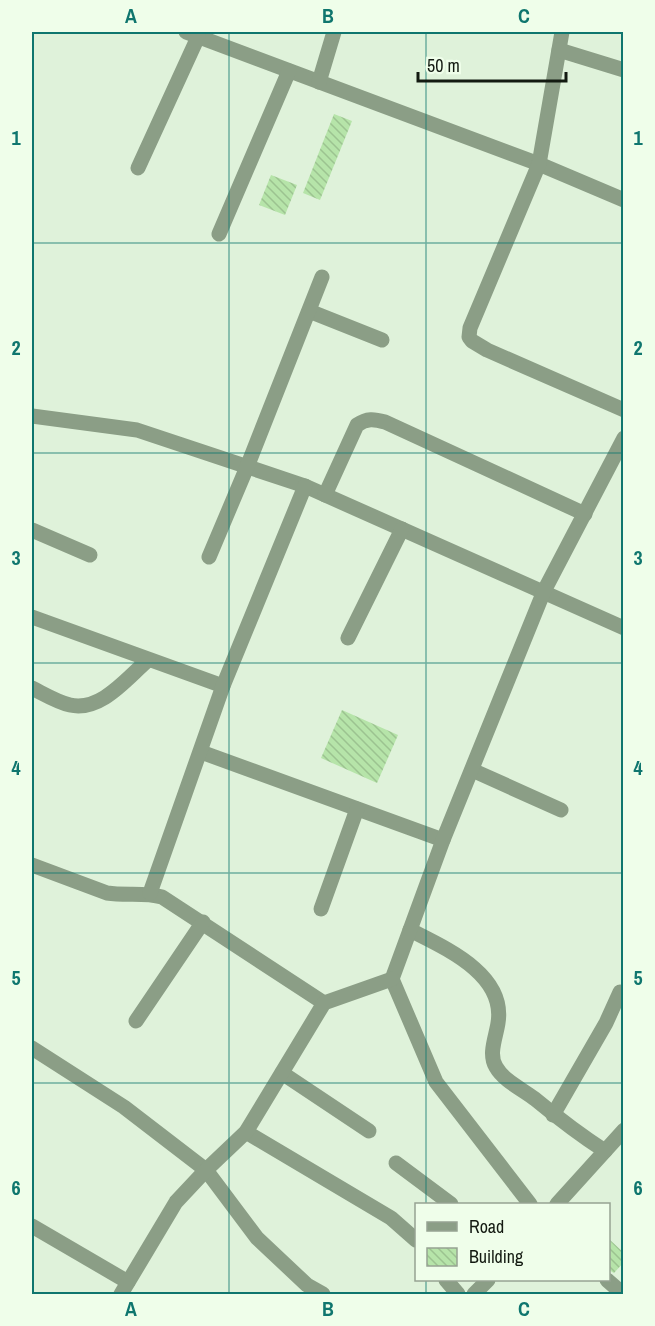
<svg xmlns="http://www.w3.org/2000/svg" width="655" height="1326" viewBox="0 0 655 1326" font-family="'Archivo Narrow',sans-serif">
<style>
.building{fill:url(#building-back-hatch)}
.lines{fill:none;stroke-linecap:round;stroke-linejoin:round}
.minor{stroke:#8b9e86;stroke-width:15}
.grid{fill:none;stroke:#0f766e;stroke-width:1.5;stroke-opacity:0.55}
.neatline{fill:none;stroke:#0f766e;stroke-width:2}
.grid-label{font-size:20px;text-anchor:middle;font-weight:bold;fill:#0f766e}
</style>
<defs>
<pattern id="building-back-hatch" width="6" height="6" patternUnits="userSpaceOnUse" patternTransform="scale(1.5)"><rect width="6" height="6" fill="#b6e4a9"/><path d="M-1 5l2 2M0 0l6 6M5-1l2 2" fill="none" stroke="#9cc390"/></pattern>
</defs>
<rect width="100%" height="100%" fill="#dff2da"/>
<g class="building">
<path d="M334,114L352,121L320,200L303,193Z"/>
<path d="M271,175L297,185L285,215L259,205Z"/>
<path d="M342,710L398,735L377,783L321,758Z"/>
<path d="M609,1239L624,1253V1262L614,1273L609,1270Z"/>
</g>
<g class="lines">
<g class="minor">
<path d="M186,32L539,164L624,200"/>
<path d="M562,32L539,164L470,328L469,337L472,341L487,350L624,410"/>
<path d="M559,50L624,70"/>
<path d="M319,82L334,32"/>
<path d="M138,168L198,37"/>
<path d="M219,234L289,71"/>
<path d="M309,311L382,340"/>
<path d="M32,416L137,430L305,486L624,628"/>
<path d="M325,495L357,425C367,418 374,419 385,422L585,514"/>
<path d="M32,530L90,555"/>
<path d="M209,557L247,467L322,277"/>
<path d="M32,617L223,686"/>
<path d="M348,638L402,529"/>
<path d="M32,688C44,694 57,702 70,705C101,712 127,678 148,660"/>
<path d="M201,752L443,840"/>
<path d="M472,770L561,810"/>
<path d="M32,865L107,893C126,896 144,892 162,897L324,1003"/>
<path d="M150,893L223,686L305,486"/>
<path d="M321,909L357,809"/>
<path d="M410,930C445,948 506,974 498,1023C496,1037 488,1054 496,1067C504,1081 522,1089 535,1099C558,1118 580,1135 605,1151"/>
<path d="M136,1021L203,922"/>
<path d="M32,1048L124,1107L206,1170L257,1238L307,1285L323,1294"/>
<path d="M282,1073L369,1131"/>
<path d="M553,1115L606,1023L620,992"/>
<path d="M246,1132L391,1218L416,1240"/>
<path d="M396,1163L451,1204"/>
<path d="M530,1204L436,1082L392,979L443,840L544,591L624,438"/>
<path d="M557,1204L624,1130"/>
<path d="M32,1226L128,1282"/>
<path d="M446,1280L458,1294"/>
<path d="M607,1280L623,1294"/>
<path d="M121,1294L176,1202L206,1170L246,1132L324,1003L392,979"/>
<path d="M474,1294L488,1280"/>
</g>
</g>
<path class="grid" d="M229,32V1294M426,32V1204M32,243H624M32,453H624M32,663H624M32,873H624M32,1083H624M426,1280V1294"/>
<rect width="655" height="1326" fill="none" stroke="#effeea" stroke-width="66"/>
<rect x="415" y="1203" width="195" height="78" fill="#effeea" stroke="#97a393" stroke-width="1.5"/>
<rect x="427" y="1222" width="30" height="9" fill="#8b9e86" stroke="#97a393" stroke-width="1.5"/>
<text x="469" y="1233" font-size="18" fill="#131a11">Road</text>
<rect x="427" y="1248" width="30" height="18" fill="url(#building-back-hatch)" stroke="#97a393" stroke-width="1.5"/>
<text x="469" y="1263" font-size="18" fill="#131a11">Building</text>
<path d="M418 72v9h148v-9" fill="none" stroke="#131a11" stroke-width="3"/>
<text x="427" y="72" font-size="18" fill="#131a11" stroke="#effeea" stroke-width="4.5" paint-order="stroke">50 m</text>
<rect x="33" y="33" width="589" height="1260" class="neatline"/>
<g class="grid-label">
<text x="131" y="23">A</text>
<text x="328" y="23">B</text>
<text x="524" y="23">C</text>
<text x="16" y="145">1</text>
<text x="638" y="145">1</text>
<text x="16" y="355">2</text>
<text x="638" y="355">2</text>
<text x="16" y="565">3</text>
<text x="638" y="565">3</text>
<text x="16" y="775">4</text>
<text x="638" y="775">4</text>
<text x="16" y="985">5</text>
<text x="638" y="985">5</text>
<text x="16" y="1195">6</text>
<text x="638" y="1195">6</text>
<text x="131" y="1316">A</text>
<text x="328" y="1316">B</text>
<text x="524" y="1316">C</text>
</g>
</svg>
